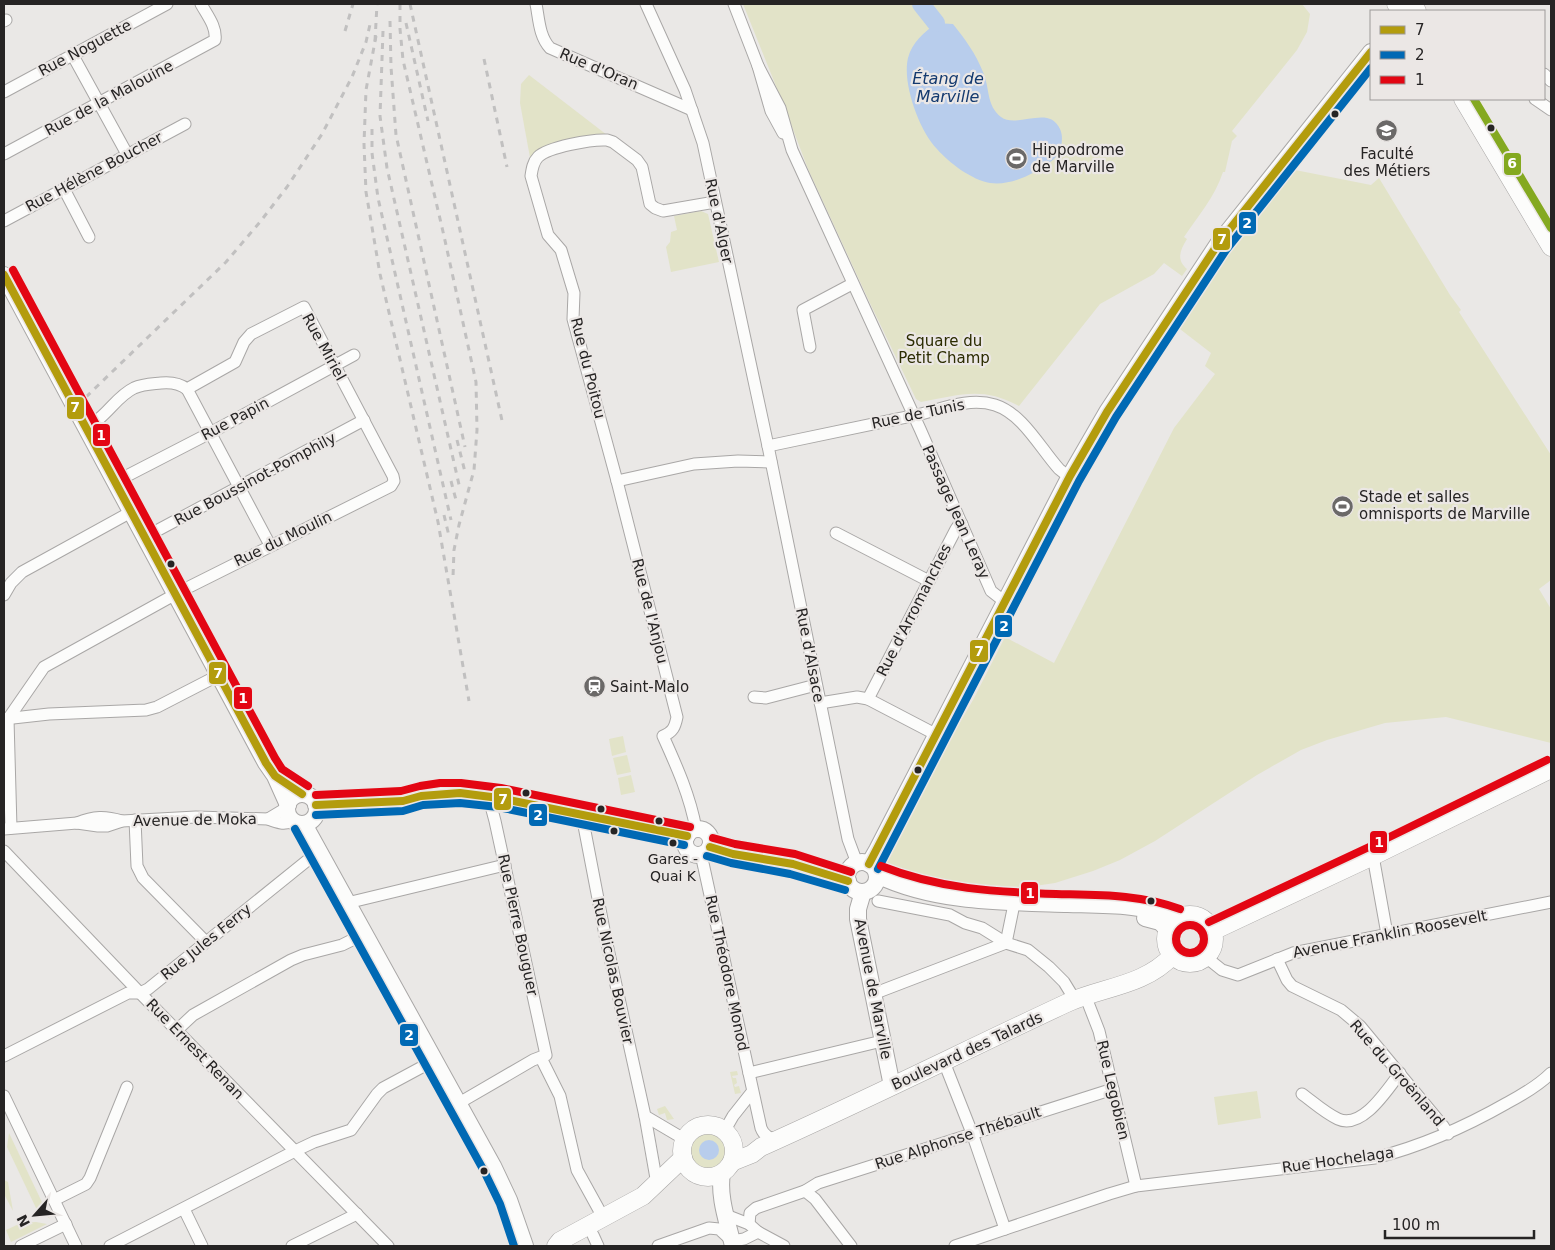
<svg xmlns="http://www.w3.org/2000/svg" width="1555" height="1250" viewBox="0 0 1555 1250" font-family="'DejaVu Sans',sans-serif">
<style>
.green{fill:#e2e3c8}
.water{fill:#b8cdec}
.lines{fill:none;stroke-linecap:round;stroke-linejoin:round}
.river{stroke:#b8cdec;stroke-width:18}
.street-casing{stroke:#a9a7a6;stroke-width:13}
.secondary-casing{stroke:#a9a7a6;stroke-width:18}
.primary-casing{stroke:#a9a7a6;stroke-width:19}
.street{stroke:#fcfcfb;stroke-width:11}
.secondary{stroke:#fcfcfb;stroke-width:16}
.primary{stroke:#fcfcfb;stroke-width:18}
.rail{stroke:#c1c0c0;stroke-width:3;stroke-dasharray:6 6;stroke-linecap:butt}
.bus-1-casing{stroke:#ebe7e5;stroke-width:11}
.bus-2-casing{stroke:#ebe7e5;stroke-width:11}
.bus-3-casing{stroke:#ebe7e5;stroke-width:11}
.bus-4-casing{stroke:#ebe7e5;stroke-width:11}
.bus-1{stroke:#b39c0d;stroke-width:8}
.bus-2{stroke:#0069b4;stroke-width:8}
.bus-3{stroke:#e30613;stroke-width:8}
.bus-4{stroke:#84a920;stroke-width:8}
.bus-dot{fill:#262424;stroke:#ebe7e5;stroke-width:2}
.labels{text-anchor:middle;stroke-width:4.5;stroke-linejoin:round;paint-order:stroke}
.bus-label{font-size:14px;fill:#262424;stroke:#ebe7e5}
.street-label{font-size:15px;fill:#262424;stroke:#ebe7e5}
.poi-label{font-size:15px;fill:#262424;stroke:#ebe7e5;text-anchor:start}
.park-label{font-size:15px;fill:#2b2c01;stroke:#ebe7e5}
.water-label{font-size:16px;font-style:italic;fill:#143a6f;stroke:#ebe7e5}
.line-badge{stroke:#ebe7e5;stroke-width:2}
.badge-label{font-size:14px;text-anchor:middle;font-weight:bold;fill:#fff}
</style>
<rect width="100%" height="100%" fill="#eae8e6"/>
<g class="green">
<path d="M743,4H1302L1310,14L1307,32L1297,50L1232,131L1237,136L1232,141L1225,172H1223C1215,197 1198,216 1184,237L1187,239C1180,250 1176,260 1187,269L1182,276L1164,263L1154,274L1100,304L1019,406C982,386 960,395 921,402L916,399L868,299L808,169L786,111Z"/>
<path d="M529,75L607,135L531,163L520,103L521,84Z"/>
<path d="M1290,169L1371,185L1379,178L1450,295L1461,310L1459,312L1551,455V580L1539,589L1551,609V743L1446,717L1385,723L1327,740L1301,750L1257,775L1155,841L1120,860L1093,871L1055,883L1000,891H975L887,864L886,849L973,700L1005,637L1054,663L1174,428L1215,374L1205,366L1211,353L1176,326Z"/>
<path d="M701,211L708,214L719,262L671,272L666,247L670,242L671,232L677,230L674,216Z"/>
<path d="M623,736L626,752L612,756L609,739Z"/>
<path d="M627,755L631,772L617,775L613,758Z"/>
<path d="M631,775L635,792L621,795L618,778Z"/>
<path d="M737,1071L738,1075L732,1076L733,1078H736L737,1083L734,1085L735,1087L739,1086L741,1093L735,1094L730,1072Z"/>
<path d="M1257,1091L1261,1118L1218,1125L1214,1097Z"/>
<path d="M665,1106L674,1119L667,1120L665,1113L659,1115L657,1109Z"/>
<circle cx="709" cy="1150" r="20"/>
<path d="M9,1133L50,1219L36,1208L7,1147Z"/>
<path d="M4,1180L8,1182L13,1211L4,1194Z"/>
<path d="M36,1222L47,1224L11,1242L6,1230L21,1223Z"/>
</g>
<g class="water">
<path d="M936,23L953,24C965,39 976,54 983,72C990,88 986,105 1001,117C1017,129 1049,104 1060,129C1065,140 1060,156 1050,162C1034,174 1011,186 990,183C972,180 949,163 937,149C919,130 902,83 908,58C912,42 924,33 936,23Z"/>
<circle cx="709" cy="1150" r="10"/>
</g>
<g class="lines">
<path class="river" d="M921,4L936,23"/>
<defs>
<g id="street">
<path d="M536,4C539,19 539,36 550,48L692,110"/>
<path d="M646,4L685,90L703,143L768,446L848,839L857,863"/>
<path d="M734,4L758,66L771,111L783,133"/>
<path d="M4,21L6,20"/>
<path d="M72,54L127,154"/>
<path d="M758,66L780,108L792,150L920,429L991,591L1005,602"/>
<path d="M1544,74L1551,81"/>
<path d="M4,92L167,4"/>
<path d="M1535,99L1551,110"/>
<path d="M4,154L215,40C217,27 207,15 201,4"/>
<path d="M64,189L89,237"/>
<path d="M4,221L185,124"/>
<path d="M810,347L803,310L852,284"/>
<path d="M187,389L270,545"/>
<path d="M768,446C817,436 867,425 917,415C942,409 969,397 995,405C1023,414 1040,448 1059,469L1064,473L1070,476"/>
<path d="M617,481L694,464L738,461L771,462"/>
<path d="M115,482L210,433L354,355"/>
<path d="M836,533L929,581"/>
<path d="M145,537L364,420"/>
<path d="M4,595L11,583L22,572L131,512"/>
<path d="M754,697L766,698L816,685"/>
<path d="M868,699L956,529L958,526L962,524"/>
<path d="M820,703L857,697L868,699L937,735"/>
<path d="M4,719L49,714L146,710L157,707L219,675"/>
<path d="M8,719L44,667L183,590L391,486L394,481L393,476L304,307L251,334L244,342L235,362L187,389C179,383 171,382 161,383C152,384 143,384 134,388C115,397 106,419 85,427"/>
<path d="M8,719L11,828"/>
<path d="M268,819L288,807"/>
<path d="M135,820L137,866L143,878L206,942"/>
<path d="M77,823C94,816 105,816 122,821"/>
<path d="M584,826L605,935L645,1116L684,1139"/>
<path d="M4,829L77,823L98,826H107L122,821L196,817L268,819C278,823 284,825 294,821"/>
<path d="M696,829C690,796 677,767 663,736C673,732 675,727 677,717L617,481L573,319L574,293L561,250L548,235L531,176C532,169 533,162 538,157C548,147 592,139 607,140L613,142L637,160L642,167L650,204L655,208L663,211L715,202"/>
<path d="M4,851L140,993L388,1246"/>
<path d="M701,854L761,1128C764,1136 770,1139 778,1139"/>
<path d="M1373,856L1387,934"/>
<path d="M878,901L950,915L965,923L982,928L1006,943L1028,950L1049,967L1064,982L1075,1000"/>
<path d="M347,903L505,865"/>
<path d="M1207,958L1222,970L1238,975L1293,953L1551,902"/>
<path d="M1277,959L1287,980L1292,986L1341,1010L1360,1026L1443,1126L1448,1134"/>
<path d="M873,994L1006,943L1013,909"/>
<path d="M1085,995L1099,1031L1136,1186"/>
<path d="M177,1030L193,1015L291,960L303,955L342,945L364,934"/>
<path d="M4,1056L128,993H140L148,989L319,851"/>
<path d="M541,1058L560,1096L577,1170L604,1219"/>
<path d="M944,1062L972,1133L1005,1229"/>
<path d="M749,1073L882,1041"/>
<path d="M1302,1094C1313,1102 1325,1113 1338,1119C1362,1130 1387,1090 1400,1073"/>
<path d="M4,1096L76,1246"/>
<path d="M459,1103L533,1060L546,1055L495,821L491,806L486,796"/>
<path d="M645,1116L657,1184"/>
<path d="M725,1130L733,1116L752,1092"/>
<path d="M805,1191L818,1183L1113,1089"/>
<path d="M54,1200L86,1184L90,1178L127,1087"/>
<path d="M184,1209L202,1246"/>
<path d="M726,1215L749,1224L758,1232L784,1246"/>
<path d="M749,1224L750,1213L756,1208L805,1191L815,1199L851,1246"/>
<path d="M593,1235L598,1246"/>
<path d="M21,1246L66,1224"/>
<path d="M110,1246L295,1151L314,1142L351,1130L377,1094L383,1088L435,1060"/>
<path d="M292,1246L357,1214"/>
<path d="M658,1246L709,1228L719,1229L732,1241L744,1239L758,1232"/>
<path d="M955,1246L1109,1194L1136,1186L1375,1158C1422,1146 1465,1127 1507,1103C1522,1095 1539,1085 1551,1073"/>
</g>
<g id="secondary">
<path d="M4,275L266,763L275,776L288,805"/>
<circle cx="302" cy="809" r="15"/>
<path d="M316,805L403,801C451,782 508,800 557,809C598,817 639,825 681,834L687,836"/>
<path d="M304,824L493,1166L509,1200L525,1246"/>
<circle cx="698" cy="842" r="13"/>
<path d="M710,847C730,855 752,856 774,860C799,865 824,872 848,881"/>
<circle cx="862" cy="877" r="15"/>
<path d="M869,864L877,850L1070,476L1107,412L1218,244L1371,52"/>
<path d="M877,875C936,903 1004,902 1068,904C1104,905 1144,904 1177,918"/>
<path d="M863,892L858,909V919L892,1086"/>
<path d="M1145,918L1160,922L1168,930"/>
<path d="M722,1173C718,1197 728,1223 733,1246"/>
</g>
<g id="primary">
<path d="M1396,4L1402,11"/>
<path d="M1412,4L1417,11"/>
<path d="M1463,99L1551,247"/>
<circle cx="1190" cy="939" r="24"/>
<path d="M1213,931L1373,856L1551,769"/>
<circle cx="708" cy="1151" r="26"/>
<path d="M732,1162L752,1154L761,1147C864,1101 964,1051 1067,1003C1102,987 1144,986 1172,956"/>
<path d="M556,1246L560,1241L643,1196L683,1158"/>
</g>
</defs>
<use href="#street" class="street-casing"/>
<use href="#secondary" class="secondary-casing"/>
<use href="#primary" class="primary-casing"/>
<use href="#street" class="street"/>
<use href="#secondary" class="secondary"/>
<use href="#primary" class="primary"/>
<g class="rail">
<path d="M400,4V29L403,60L444,236L476,382L477,430L474,470L459,525L454,550L453,577"/>
<path d="M410,4L503,425"/>
<path d="M390,21L391,67L396,135L465,447"/>
<path d="M406,23L428,121"/>
<path d="M345,31L353,4"/>
<path d="M383,31L380,116L387,168L460,489"/>
<path d="M376,36L366,90L364,144L366,192L380,274L438,522L469,701"/>
<path d="M375,41L377,4"/>
<path d="M484,59L507,167"/>
<path d="M372,129V153L378,198L451,520"/>
<path d="M86,397L226,262L260,222L287,187L322,134L352,77L366,42L371,20"/>
<path d="M457,440L465,472"/>
<path d="M451,481L456,500"/>
<path d="M444,515L449,536"/>
</g>
<defs>
<g id="bus-1">
<path d="M4,275L266,763L275,776L302,794"/>
<path d="M316,805L403,801L421,796L460,793L499,798L687,836"/>
<path d="M710,847L733,854L793,864L848,881"/>
<path d="M869,864L1070,476L1107,412L1218,244L1371,52"/>
</g>
<g id="bus-2">
<path d="M316,815L403,811L423,805L460,803L498,807L684,845"/>
<path d="M295,829L484,1171L500,1204L514,1246"/>
<path d="M707,856L731,863L790,874L845,890"/>
<path d="M878,869L1079,481L1116,417L1226,250L1371,68"/>
</g>
<g id="bus-3">
<path d="M13,270L275,758L282,769L308,786"/>
<path d="M316,795L401,791L420,786L440,783H461L501,788L690,827"/>
<path d="M713,838L735,844L795,854L851,872"/>
<path d="M881,866C939,889 995,892 1056,894C1098,895 1140,894 1180,909"/>
<path d="M1209,922L1369,847L1547,760"/>
<circle cx="1190" cy="939" r="14"/>
</g>
<path id="bus-4" d="M1474,99L1551,228"/>
</defs>
<use href="#bus-1" class="bus-1-casing"/>
<use href="#bus-2" class="bus-2-casing"/>
<use href="#bus-3" class="bus-3-casing"/>
<use href="#bus-4" class="bus-4-casing"/>
<use href="#bus-1" class="bus-1"/>
<use href="#bus-2" class="bus-2"/>
<use href="#bus-3" class="bus-3"/>
<use href="#bus-4" class="bus-4"/>
</g>
<defs>
<symbol id="university-disc" viewBox="-11 -11 22 22"><circle r="9.5" fill="#6b6968" stroke="#ebe7e5"/><path d="M0-5L7-2L0 1L-7-2ZM-4 1L0 2.5L4 1V4Q0 6-4 4Z" fill="#fff"/></symbol>
<symbol id="stadium-disc" viewBox="-11 -11 22 22"><circle r="9.5" fill="#6b6968" stroke="#ebe7e5"/><path d="M0-5a6.5 5 0 1 0 0 10a6.5 5 0 1 0 0-10ZM-3.5-1.8h7v3.6h-7Z" fill="#fff"/></symbol>
<symbol id="station-disc" viewBox="-11 -11 22 22"><circle r="9.5" fill="#6b6968" stroke="#ebe7e5"/><path d="M-3-6H3Q5-6 5-4V2Q5 4 3 4L4.5 6H3L1.5 4h-3L-3 6H-4.5L-3 4Q-5 4-5 2V-4Q-5-6-3-6ZM-3.5-4v3h7v-3ZM-3.5 1v1.5H-2V1ZM2 1v1.5H3.5V1Z" fill="#fff"/></symbol>
</defs>
<g fill-rule="evenodd">
<use href="#university-disc" x="1374" y="118" width="25" height="25"/>
<use href="#stadium-disc" x="1004" y="146" width="25" height="25"/>
<use href="#stadium-disc" x="1330" y="494" width="25" height="25"/>
<use href="#station-disc" x="582" y="674" width="25" height="25"/>
</g>
<g class="bus-dot">
<circle cx="1335" cy="114" r="4.5"/>
<circle cx="1491" cy="128" r="4.5"/>
<circle cx="171" cy="564" r="4.5"/>
<circle cx="918" cy="770" r="4.5"/>
<circle cx="526" cy="793" r="4.5"/>
<circle cx="601" cy="809" r="4.5"/>
<circle cx="659" cy="821" r="4.5"/>
<circle cx="614" cy="831" r="4.5"/>
<circle cx="673" cy="843" r="4.5"/>
<circle cx="1151" cy="901" r="4.5"/>
<circle cx="484" cy="1171" r="4.5"/>
</g>
<g class="labels">
<g class="bus-label">
<text x="673" y="864">Gares -<tspan x="673" dy="17">Quai K</tspan></text>
</g>
<g class="street-label">
<text transform="translate(85 48) rotate(-28)" y="5">Rue Noguette</text>
<text transform="translate(599 69) rotate(23)" y="5">Rue d'Oran</text>
<text transform="translate(109 98) rotate(-28)" y="5">Rue de la Malouine</text>
<text transform="translate(94 172) rotate(-28)" y="5">Rue Hélène Boucher</text>
<text transform="translate(719 221) rotate(78)" y="5">Rue d'Alger</text>
<text transform="translate(324 347) rotate(61)" y="5">Rue Miriel</text>
<text transform="translate(588 368) rotate(76)" y="5">Rue du Poitou</text>
<text transform="translate(918 414) rotate(-12)" y="5">Rue de Tunis</text>
<text transform="translate(235 419) rotate(-28)" y="5">Rue Papin</text>
<text transform="translate(255 479) rotate(-28)" y="5">Rue Boussinot-Pomphily</text>
<text transform="translate(956 512) rotate(66)" y="5">Passage Jean Leray</text>
<text transform="translate(283 539) rotate(-26)" y="5">Rue du Moulin</text>
<text transform="translate(914 610) rotate(-63)" y="5">Rue d'Arromanches</text>
<text transform="translate(650 611) rotate(76)" y="5">Rue de l'Anjou</text>
<text transform="translate(810 655) rotate(79)" y="5">Rue d'Alsace</text>
<text transform="translate(195 820) rotate(-1)" y="5">Avenue de Moka</text>
<text transform="translate(518 925) rotate(78)" y="5">Rue Pierre Bouguer</text>
<text transform="translate(1390 934) rotate(-11)" y="5">Avenue Franklin Roosevelt</text>
<text transform="translate(206 942) rotate(-39)" y="5">Rue Jules Ferry</text>
<text transform="translate(613 971) rotate(78)" y="5">Rue Nicolas Bouvier</text>
<text transform="translate(727 973) rotate(78)" y="5">Rue Théodore Monod</text>
<text transform="translate(873 989) rotate(79)" y="5">Avenue de Marville</text>
<text transform="translate(195 1049) rotate(46)" y="5">Rue Ernest Renan</text>
<text transform="translate(967 1051) rotate(-25)" y="5">Boulevard des Talards</text>
<text transform="translate(1397 1073) rotate(49)" y="5">Rue du Groënland</text>
<text transform="translate(1113 1090) rotate(77)" y="5">Rue Legobien</text>
<text transform="translate(958 1138) rotate(-18)" y="5">Rue Alphonse Thébault</text>
<text transform="translate(1338 1160) rotate(-8)" y="5">Rue Hochelaga</text>
</g>
<g class="poi-label">
<text x="1032" y="155">Hippodrome<tspan x="1032" dy="17">de Marville</tspan></text>
<text x="1387" y="159" text-anchor="middle">Faculté<tspan x="1387" dy="17">des Métiers</tspan></text>
<text x="1359" y="502">Stade et salles<tspan x="1359" dy="17">omnisports de Marville</tspan></text>
<text x="610" y="692">Saint-Malo</text>
</g>
<g class="park-label">
<text x="944" y="346">Square du<tspan x="944" dy="17">Petit Champ</tspan></text>
</g>
<g class="water-label">
<text x="948" y="84">Étang de<tspan x="948" dy="18">Marville</tspan></text>
</g>
</g>
<g class="line-badge">
<rect x="1503" y="152" width="19" height="24" rx="5" fill="#84a920"/>
<rect x="1238" y="211" width="19" height="24" rx="5" fill="#0069b4"/>
<rect x="1212" y="227" width="19" height="24" rx="5" fill="#b39c0d"/>
<rect x="66" y="396" width="19" height="24" rx="5" fill="#b39c0d"/>
<rect x="92" y="423" width="19" height="24" rx="5" fill="#e30613"/>
<rect x="994" y="614" width="19" height="24" rx="5" fill="#0069b4"/>
<rect x="969" y="639" width="20" height="24" rx="5" fill="#b39c0d"/>
<rect x="208" y="661" width="19" height="24" rx="5" fill="#b39c0d"/>
<rect x="233" y="686" width="20" height="24" rx="5" fill="#e30613"/>
<rect x="493" y="787" width="19" height="24" rx="5" fill="#b39c0d"/>
<rect x="528" y="803" width="20" height="24" rx="5" fill="#0069b4"/>
<rect x="1369" y="830" width="19" height="24" rx="5" fill="#e30613"/>
<rect x="1020" y="881" width="19" height="24" rx="5" fill="#e30613"/>
<rect x="399" y="1023" width="20" height="24" rx="5" fill="#0069b4"/>
</g>
<g class="badge-label">
<text x="1512" y="168">6</text>
<text x="1247" y="228">2</text>
<text x="1222" y="244">7</text>
<text x="75" y="412">7</text>
<text x="101" y="440">1</text>
<text x="1004" y="631">2</text>
<text x="979" y="656">7</text>
<text x="218" y="678">7</text>
<text x="243" y="703">1</text>
<text x="503" y="804">7</text>
<text x="538" y="820">2</text>
<text x="1379" y="847">1</text>
<text x="1030" y="898">1</text>
<text x="409" y="1040">2</text>
</g>
<rect width="1555" height="1250" fill="none" stroke="#262424" stroke-width="10"/>
<rect x="1370" y="10" width="175" height="90" fill="#ebe7e5" stroke="#9c9998"/>
<rect x="1380" y="26" width="25" height="8" fill="#b39c0d" stroke="#9c9998"/>
<text x="1415" y="35" font-size="15" fill="#262424">7</text>
<rect x="1380" y="51" width="25" height="8" fill="#0069b4" stroke="#9c9998"/>
<text x="1415" y="60" font-size="15" fill="#262424">2</text>
<rect x="1380" y="76" width="25" height="8" fill="#e30613" stroke="#9c9998"/>
<text x="1415" y="85" font-size="15" fill="#262424">1</text>
<g transform="translate(35 1215) rotate(243)" stroke="#ebe7e5" stroke-width="4" paint-order="stroke">
<path d="M0-4L9 19L0 12L-9 19Z" fill="#262424"/>
<text y="-8" font-size="14" font-weight="bold" text-anchor="middle" fill="#262424">N</text>
</g>
<path d="M1385 1230v8h149v-8" fill="none" stroke="#262424" stroke-width="2.5"/>
<text x="1392" y="1230" font-size="15" fill="#262424" stroke="#ebe7e5" stroke-width="4" paint-order="stroke">100 m</text>
</svg>
